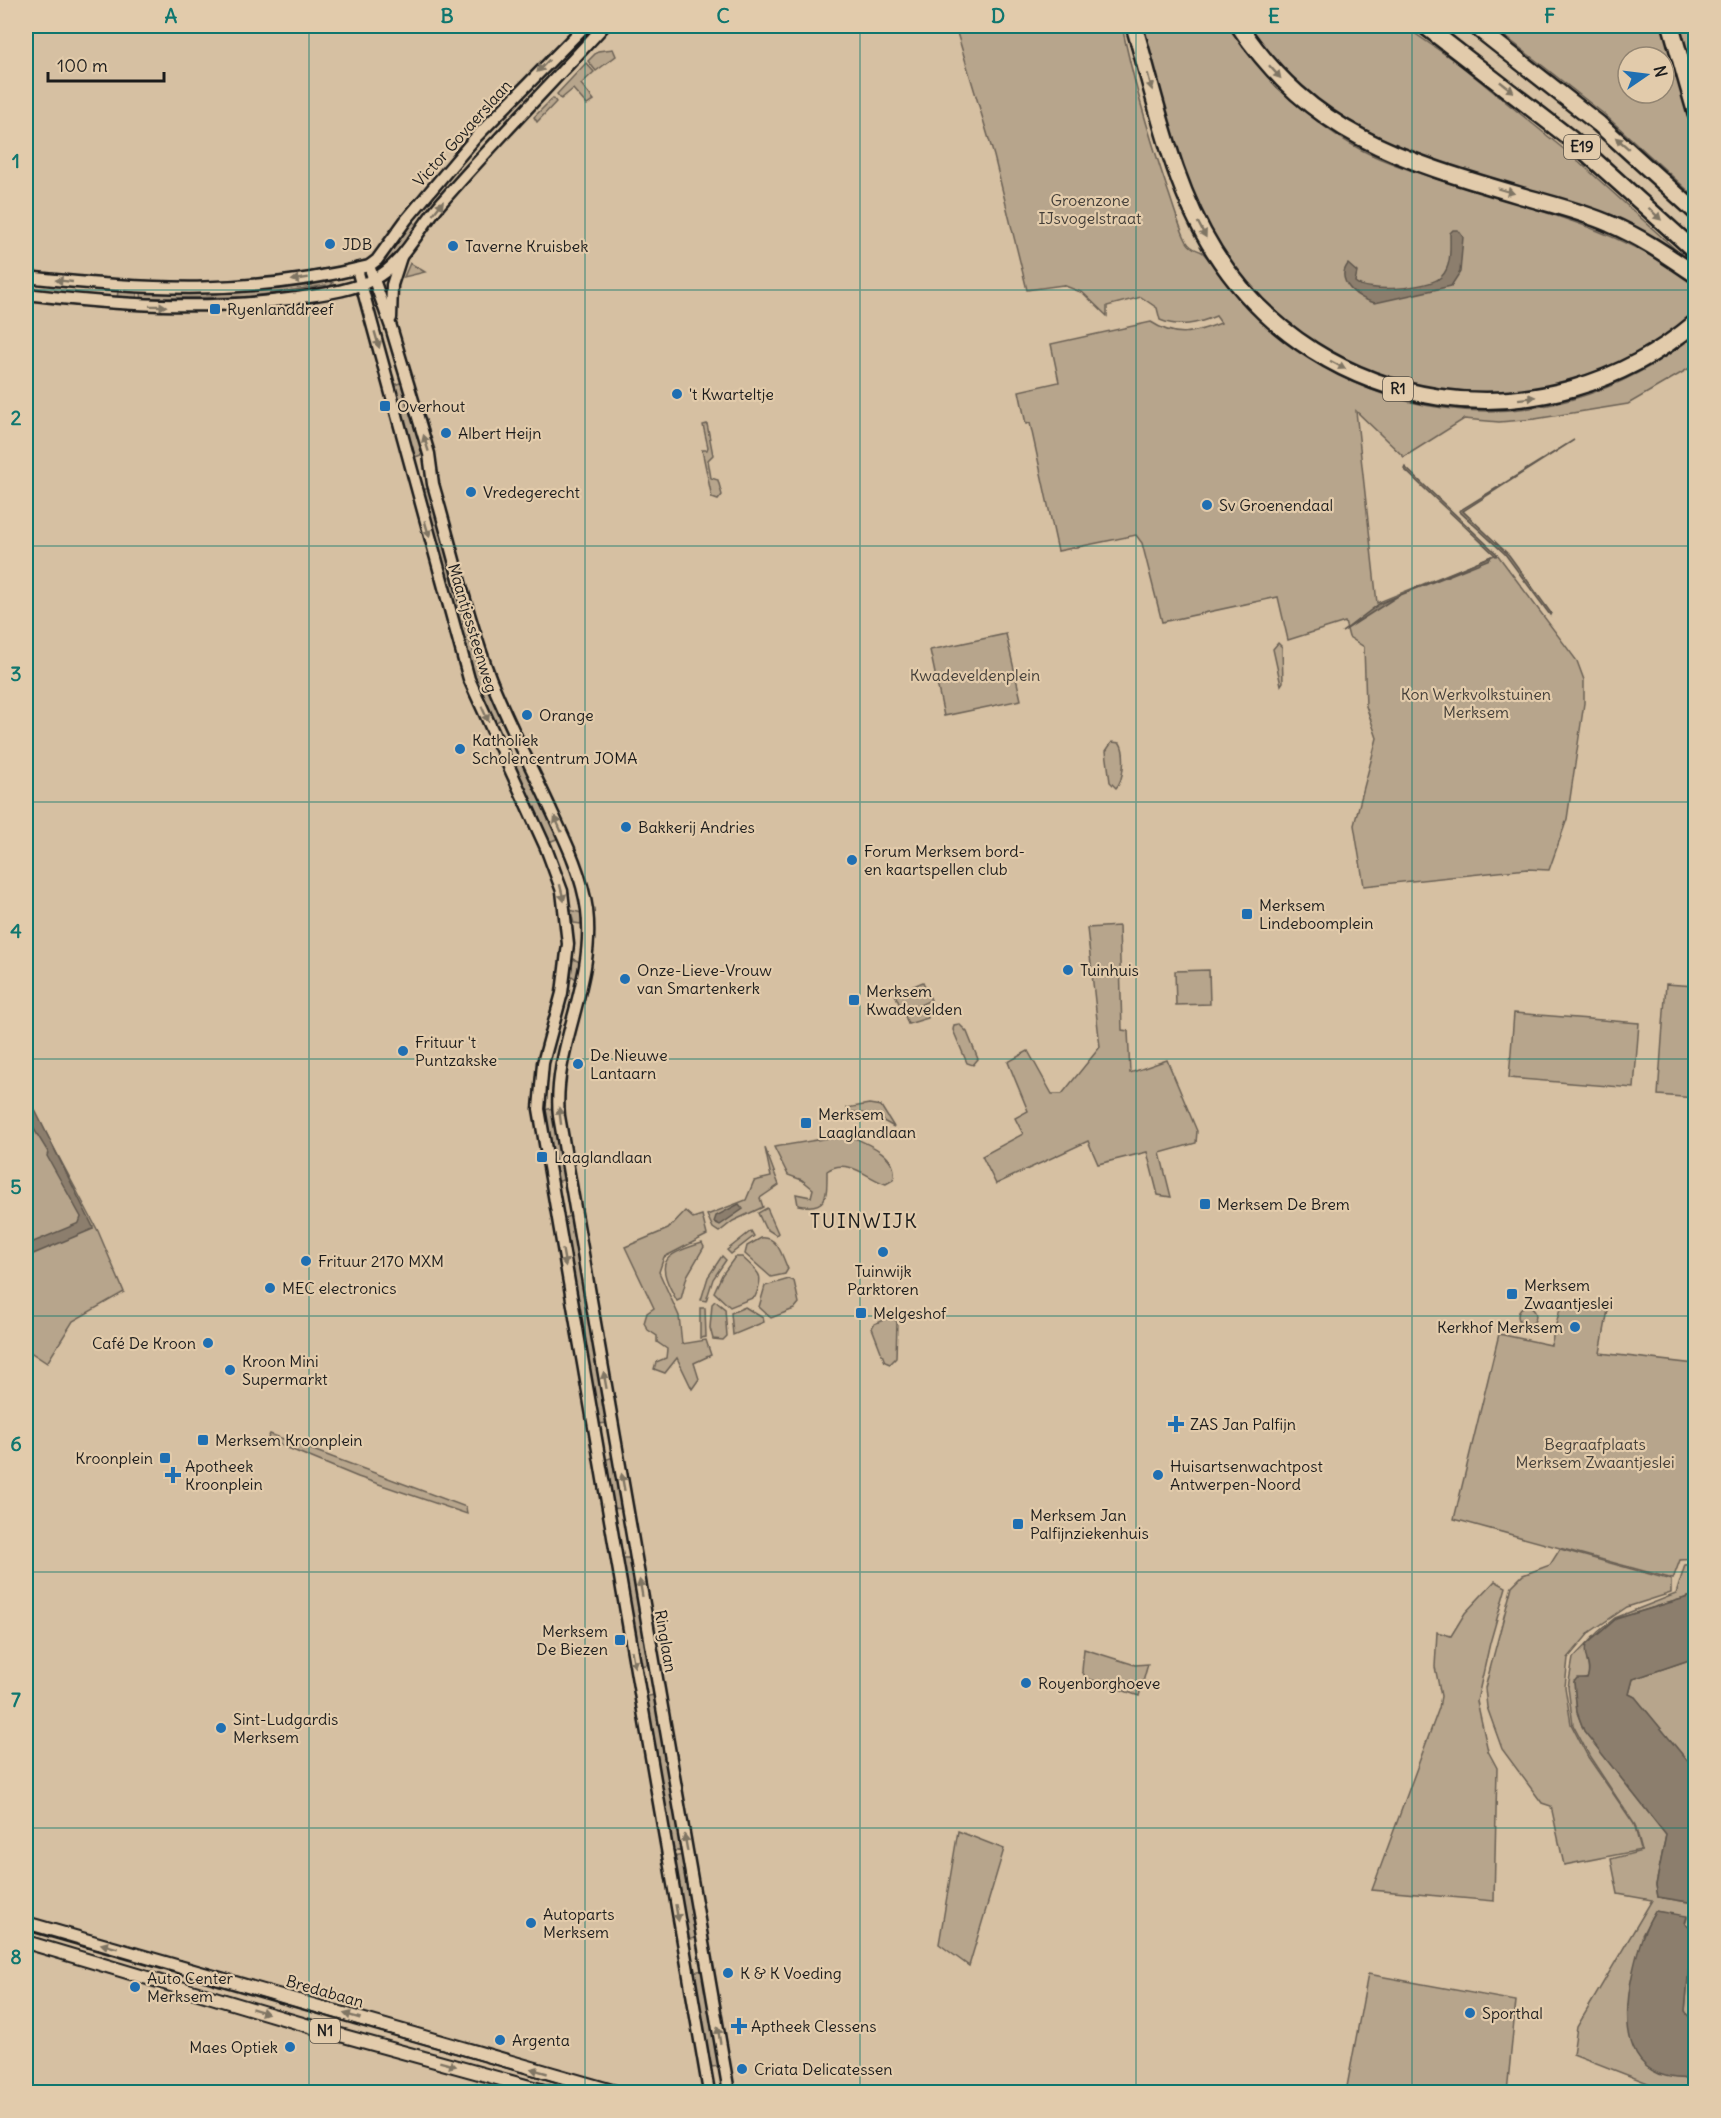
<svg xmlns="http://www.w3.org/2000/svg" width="1721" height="2118" viewBox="0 0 1721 2118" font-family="Delius,sans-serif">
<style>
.green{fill:#b7a58c;stroke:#6a6054;stroke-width:1.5;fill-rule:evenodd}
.water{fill:#8c7e6d;stroke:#5f574d;stroke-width:1.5}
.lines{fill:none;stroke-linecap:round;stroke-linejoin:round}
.minor-casing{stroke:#1c1c1c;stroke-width:15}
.major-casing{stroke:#1c1c1c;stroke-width:16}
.highway-casing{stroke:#1c1c1c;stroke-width:20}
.minor{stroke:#e2cbab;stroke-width:10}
.major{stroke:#e2cbab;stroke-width:12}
.highway{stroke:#e2cbab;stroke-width:15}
.tram{stroke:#1c1c1c;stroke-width:1.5}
.oneway{fill:#7f7464}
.grid{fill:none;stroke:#0f766e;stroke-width:1.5;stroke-opacity:0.55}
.poi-dot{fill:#1f6fb2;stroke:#e2cbab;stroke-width:2}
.labels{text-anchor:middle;stroke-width:4.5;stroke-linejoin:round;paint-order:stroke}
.shield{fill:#e2cbab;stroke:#575047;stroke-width:1.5}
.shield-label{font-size:15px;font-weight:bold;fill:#1c1c1c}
.street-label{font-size:16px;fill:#1c1c1c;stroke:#e2cbab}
.park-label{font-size:16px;fill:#433e38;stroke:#e2cbab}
.poi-label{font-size:16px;fill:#1c1c1c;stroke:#e2cbab;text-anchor:start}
.quarter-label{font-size:20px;letter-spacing:1.5px;fill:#1c1c1c;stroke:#e2cbab}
.neatline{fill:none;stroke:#0f766e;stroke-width:2}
.grid-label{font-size:20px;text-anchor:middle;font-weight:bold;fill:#0f766e}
</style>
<rect width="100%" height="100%" fill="#d6c0a2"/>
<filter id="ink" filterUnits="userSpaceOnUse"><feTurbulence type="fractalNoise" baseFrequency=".0167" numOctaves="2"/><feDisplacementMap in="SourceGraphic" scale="12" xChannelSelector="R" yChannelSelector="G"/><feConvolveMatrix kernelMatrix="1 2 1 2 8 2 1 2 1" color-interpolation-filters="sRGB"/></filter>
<g filter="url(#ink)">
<g class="green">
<path d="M955,26H1122C1133,81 1150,138 1168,191C1174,208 1179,227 1187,242C1191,249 1196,249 1202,252C1207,256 1212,265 1216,270C1331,427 1543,459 1695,335V365L1628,404L1535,419L1499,422L1464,419L1404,457L1356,411L1377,603L1497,554L1577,661L1584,680V703L1567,819L1549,870L1527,869L1364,886L1354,825L1377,738L1366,706L1364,647L1349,637L1345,622L1288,640L1278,597L1162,622L1142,543L1136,535L1058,551L1030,423L1026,424L1019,391L1059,382L1051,344L1151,322C1177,339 1194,333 1221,323L1216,316C1197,324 1180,328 1160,320L1157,308L1141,297L1107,306V316L1083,293L1063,285L1027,290L994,156Z"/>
<path d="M1139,26H1230C1262,78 1324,136 1381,159C1485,202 1604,214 1695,285V312L1671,335L1629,361L1554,387L1457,395L1376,376L1307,339L1242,283L1202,217L1174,143Z"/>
<path d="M1249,26H1404L1459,64L1576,159L1686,259C1639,232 1589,208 1537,192C1426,158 1314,133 1249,26Z"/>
<path d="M1492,26H1663L1695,133V197L1604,114ZM1628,57H1664V93H1628Z"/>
<path d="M1680,26H1695V86Z"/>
<path d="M613,49L616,56L596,71L588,61L598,51Z"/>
<path d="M586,63L594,72L581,84L594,100L587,105L573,89L561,99L557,94Z"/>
<path d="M553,98L556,102L537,122L534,117Z"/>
<path d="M412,218L417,227L385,268L383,264Z"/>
<path d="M410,263L425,272L404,277Z"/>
<path d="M326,279L333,283L327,289L326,285L248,297L148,298L146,302H142L141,292H207V295L326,282Z"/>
<path d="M118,290L137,292V302L117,300Z"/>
<path d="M403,382L424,454L415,457L394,385Z"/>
<path d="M707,424L713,455L708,460L711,478L718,480L722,495L718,500L712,498L702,450H707L708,447L703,425Z"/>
<path d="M430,488L468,619L457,622L422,490Z"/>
<path d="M469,622L504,718L494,723L475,682L459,625Z"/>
<path d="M1006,634L1021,700L944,716L930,650Z"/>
<path d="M1278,643L1282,647L1283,682L1281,685L1273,649Z"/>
<path d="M1112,742L1120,743C1126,753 1124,780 1116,788L1110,782L1106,751Z"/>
<path d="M524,761L559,838L549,842L514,766Z"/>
<path d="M570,910L582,913L581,924L574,923Z"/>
<path d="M1119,926L1122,1030L1128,1031L1130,1073L1167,1060L1197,1131L1196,1143L1160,1153L1171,1197L1158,1195L1147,1152L1098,1164L1088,1141L996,1184L982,1156L1023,1134L1015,1118L1028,1111L1008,1062L1028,1051L1052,1094H1062L1100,1047L1087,928Z"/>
<path d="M574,959L581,963L580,982L568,973L570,963Z"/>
<path d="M1209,970L1210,1004L1176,1005L1175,971Z"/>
<path d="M923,982L931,1000L903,1013L895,994Z"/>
<path d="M1666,984L1695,986V1098L1658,1095Z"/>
<path d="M925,1007L928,1018L908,1024L905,1016Z"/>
<path d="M1514,1013L1639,1023L1634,1088L1509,1078Z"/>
<path d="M959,1024L967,1032L978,1059L973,1065L967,1063L953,1030L954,1025Z"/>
<path d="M26,1095L98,1231L124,1292L73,1321L47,1363L26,1349Z"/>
<path d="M869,1104L881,1106L894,1127L873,1115L848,1111L847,1108Z"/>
<path d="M553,1108L566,1179L556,1182L544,1110Z"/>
<path d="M847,1135C864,1142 901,1155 893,1180L886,1184C870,1180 847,1156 827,1171C827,1196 828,1211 798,1205L796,1194L811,1197L813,1189L802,1180L788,1175L774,1147Z"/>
<path d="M765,1148L779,1185L760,1198L763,1207L733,1221L719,1232L713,1228L707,1215L746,1200L754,1181L771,1177Z"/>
<path d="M767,1208L778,1233L776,1235L765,1228L758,1213Z"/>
<path d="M685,1211L693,1218L702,1215L707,1235L664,1257L659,1272L679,1316L682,1344L706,1340L711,1355L694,1363L699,1379L692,1389L677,1358L665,1373L654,1369L656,1362L666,1358L667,1349L657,1342V1336L648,1330L644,1323L647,1313L654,1308L625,1247L668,1229Z"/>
<path d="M572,1215L609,1423L597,1424L562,1219Z"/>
<path d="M751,1231L754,1236L731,1254L727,1250Z"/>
<path d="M761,1238C778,1236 782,1256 788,1269L785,1274L771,1277L745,1254L747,1246Z"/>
<path d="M702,1243L704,1247L687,1276L681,1299L677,1301C656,1263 659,1256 702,1243Z"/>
<path d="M722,1256L726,1260L713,1279L706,1301L701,1300L708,1277Z"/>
<path d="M735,1257H742C759,1273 765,1274 755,1297L730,1307L714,1292L722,1275Z"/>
<path d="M789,1279L794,1281L799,1303L794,1309L771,1318L759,1307L765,1286Z"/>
<path d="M1562,1300L1608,1310L1600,1353L1695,1364V1559L1680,1560L1673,1579L1454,1519L1499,1334L1551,1345Z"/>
<path d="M715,1301L725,1309L727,1336L723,1340L713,1339L710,1328L712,1304Z"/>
<circle cx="1527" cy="1316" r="9"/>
<path d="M745,1307L763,1318L764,1322L733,1335L731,1313Z"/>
<path d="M700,1308H705L706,1337L700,1338Z"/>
<path d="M892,1316L897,1322L896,1358L890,1364L885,1362L872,1328L874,1324Z"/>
<path d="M270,1434L466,1507L467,1514L358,1477L271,1441L268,1438Z"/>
<path d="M614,1457L623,1509L612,1508L604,1460Z"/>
<path d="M1560,1549L1671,1580V1593L1627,1607L1590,1632L1568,1658L1565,1687L1571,1724L1588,1757L1634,1824L1641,1850L1564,1865L1551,1806L1542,1803L1502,1749L1487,1707L1485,1688L1512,1586L1523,1575L1550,1565Z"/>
<path d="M621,1558H631L650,1664L640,1666Z"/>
<path d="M1695,1564V1595L1616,1619L1586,1645C1584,1657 1591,1665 1588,1677L1574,1681L1577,1712L1584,1731L1666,1835L1656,1885L1658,1897L1695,1903L1693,1923H1696L1695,2018L1691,2019L1685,2013L1692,1929L1685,1923L1687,1917L1655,1911L1642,1935L1684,2079L1695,2078V2091L1671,2092L1573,2054L1577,2027L1652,1900L1618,1894L1611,1859L1642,1851L1635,1825L1590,1757L1573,1725L1568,1687L1573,1658L1598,1632L1615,1618L1676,1594L1685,1565Z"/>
<path d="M1495,1581L1506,1587L1490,1643L1477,1701L1488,1751L1497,1768L1494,1901L1372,1890L1439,1708L1441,1696L1435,1667L1437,1632L1451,1636L1465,1613Z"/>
<path d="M1084,1649L1135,1665L1148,1664L1139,1696L1086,1678L1082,1671Z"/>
<path d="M1695,1658V1770L1635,1697L1629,1694L1633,1679Z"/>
<path d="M654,1695L681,1850L671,1852L644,1697Z"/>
<path d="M958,1831L1004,1849L969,1966L939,1944Z"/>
<path d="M683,1855L697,1938L686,1940L672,1857Z"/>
<path d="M703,1970L719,2066L712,2067L703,2038L692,1972Z"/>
<path d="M1368,1974L1516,2001L1507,2092H1346Z"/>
</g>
<g class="water">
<path d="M1453,230H1458L1463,237L1460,272L1451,286L1375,303C1360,300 1334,282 1348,264L1357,272L1355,282C1367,293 1428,289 1441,277C1452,267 1450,247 1450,233Z"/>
<path d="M1574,440L1463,511L1509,555L1551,613L1550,615L1505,554L1459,511Z"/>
<path d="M1405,467L1497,554L1496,556L1404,469Z"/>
<path d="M1491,556L1490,559L1398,596L1342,632L1379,604Z"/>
<path d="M28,1103L33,1106L93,1227V1229L26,1257V1245L79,1223L81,1217L47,1156L48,1152L26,1116Z"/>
<path d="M739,1204L743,1209L720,1225L714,1222L716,1216Z"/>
<path d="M1695,1595V1658L1633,1679L1629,1694L1635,1697L1695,1770V1903L1658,1897L1656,1885L1666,1835L1584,1731L1577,1712L1574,1682L1577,1678H1587C1593,1665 1582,1658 1586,1645L1616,1619Z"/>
<path d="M1655,1911L1687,1916L1685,1923L1692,1929L1685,2012L1691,2019L1695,2018V2078C1624,2084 1621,2025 1633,1971C1638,1949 1643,1930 1655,1911Z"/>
</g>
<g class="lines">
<defs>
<g id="minor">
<path d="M369,266L391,327L429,454L433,484C452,549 467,617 491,680C509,725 532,768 552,812C567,844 582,875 587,910C596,984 552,1048 559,1116L729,2092"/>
<path d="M357,269L469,679L546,848L562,891L568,944L562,993L543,1063L539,1109L709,2092"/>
<path d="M26,277C146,290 249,296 369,266L377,260L406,220L476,137L585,26"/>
<path d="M26,294C117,305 205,311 297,298C321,294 350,291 372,280C403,265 419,228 441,203C494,142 550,85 604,26"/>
<path d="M391,318L392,285L401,257"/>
</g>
<g id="major">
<path d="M26,1923L616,2092"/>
<path d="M26,1942L333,2033L548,2092"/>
</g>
<g id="highway">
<path d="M1134,26C1157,102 1171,183 1214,251C1320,418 1546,450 1696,322"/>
<path d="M1239,26C1312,134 1400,160 1519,195C1549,204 1581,211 1610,224C1641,237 1668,256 1696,275"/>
<path d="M1425,26L1571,139L1696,252"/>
<path d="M1475,26L1599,124L1696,212"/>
<path d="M1671,26L1696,114"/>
</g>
</defs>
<use href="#minor" class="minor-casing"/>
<use href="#major" class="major-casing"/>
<use href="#highway" class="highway-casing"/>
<use href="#minor" class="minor"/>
<use href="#major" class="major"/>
<use href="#highway" class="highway"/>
<path class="tram" d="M26,1929L590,2092"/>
</g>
<defs><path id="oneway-solid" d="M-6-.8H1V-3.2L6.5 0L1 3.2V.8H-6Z" transform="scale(1.5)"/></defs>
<g class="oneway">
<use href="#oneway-solid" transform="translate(543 66) rotate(134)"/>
<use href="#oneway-solid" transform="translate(1275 72) rotate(48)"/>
<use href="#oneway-solid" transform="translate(1150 82) rotate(75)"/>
<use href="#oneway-solid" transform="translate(1507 87) rotate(38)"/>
<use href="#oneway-solid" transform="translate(1622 143) rotate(-139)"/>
<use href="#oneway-solid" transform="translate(1506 191) rotate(17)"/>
<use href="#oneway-solid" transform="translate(438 208) rotate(-52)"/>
<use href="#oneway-solid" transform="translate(1655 214) rotate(44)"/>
<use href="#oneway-solid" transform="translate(1202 230) rotate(62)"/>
<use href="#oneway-solid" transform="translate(300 279) rotate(171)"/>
<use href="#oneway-solid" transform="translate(64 281) rotate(-174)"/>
<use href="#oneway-solid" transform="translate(158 306) rotate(1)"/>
<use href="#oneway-solid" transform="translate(377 340) rotate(74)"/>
<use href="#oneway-solid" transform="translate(1338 365) rotate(28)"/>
<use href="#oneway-solid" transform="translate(1527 398) rotate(-7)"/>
<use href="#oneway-solid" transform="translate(426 443) rotate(-107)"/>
<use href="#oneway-solid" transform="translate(427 529) rotate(74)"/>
<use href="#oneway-solid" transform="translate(485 714) rotate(66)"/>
<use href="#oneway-solid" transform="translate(558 824) rotate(-114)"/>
<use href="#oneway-solid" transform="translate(562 893) rotate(76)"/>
<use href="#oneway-solid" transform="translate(560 1116) rotate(-97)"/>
<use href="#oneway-solid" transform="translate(564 1258) rotate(80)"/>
<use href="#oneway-solid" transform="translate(605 1380) rotate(-100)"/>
<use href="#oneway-solid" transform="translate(623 1482) rotate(-100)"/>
<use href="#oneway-solid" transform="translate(641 1588) rotate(-100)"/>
<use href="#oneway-solid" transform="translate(633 1659) rotate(80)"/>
<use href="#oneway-solid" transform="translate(686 1843) rotate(-100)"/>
<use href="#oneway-solid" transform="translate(677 1913) rotate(80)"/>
<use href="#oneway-solid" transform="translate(109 1946) rotate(-165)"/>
<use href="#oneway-solid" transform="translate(260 2011) rotate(17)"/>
<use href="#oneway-solid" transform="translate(352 2016) rotate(-164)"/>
<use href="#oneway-solid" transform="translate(719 2035) rotate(-99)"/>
<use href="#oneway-solid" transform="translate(448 2064) rotate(15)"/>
<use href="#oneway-solid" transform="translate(539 2071) rotate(-164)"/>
</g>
</g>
<path class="grid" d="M309,26V2092M585,26V2092M860,26V2092M1136,26V2092M1412,26V2092M26,290H1696M26,546H1696M26,802H1696M26,1059H1696M26,1316H1696M26,1572H1696M26,1828H1696"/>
<g class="poi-dot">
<circle cx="330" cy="244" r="6"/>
<circle cx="453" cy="246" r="6"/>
<rect x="209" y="303" width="12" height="12" rx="3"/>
<circle cx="677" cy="394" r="6"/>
<rect x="379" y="400" width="12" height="12" rx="3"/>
<circle cx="446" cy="433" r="6"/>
<circle cx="471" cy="492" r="6"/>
<circle cx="1207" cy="505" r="6"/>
<circle cx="527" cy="715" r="6"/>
<circle cx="460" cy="749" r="6"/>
<circle cx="626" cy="827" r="6"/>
<circle cx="852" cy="860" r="6"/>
<rect x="1241" y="908" width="12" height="12" rx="3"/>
<circle cx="1068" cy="970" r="6"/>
<circle cx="625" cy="979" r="6"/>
<rect x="848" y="994" width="12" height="12" rx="3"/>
<circle cx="403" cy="1051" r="6"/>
<circle cx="578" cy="1064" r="6"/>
<rect x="800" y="1117" width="12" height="12" rx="3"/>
<rect x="536" y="1151" width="12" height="12" rx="3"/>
<rect x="1199" y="1198" width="12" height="12" rx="3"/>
<circle cx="883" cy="1252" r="6"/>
<circle cx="306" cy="1261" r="6"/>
<circle cx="270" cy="1288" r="6"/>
<rect x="1506" y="1288" width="12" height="12" rx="3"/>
<rect x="855" y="1307" width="12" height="12" rx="3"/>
<circle cx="1575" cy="1327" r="6"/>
<circle cx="208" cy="1343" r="6"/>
<circle cx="230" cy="1370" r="6"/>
<path d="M1173 1415h6v6h6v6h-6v6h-6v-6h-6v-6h6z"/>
<rect x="197" y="1434" width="12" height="12" rx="3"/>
<rect x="159" y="1452" width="12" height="12" rx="3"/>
<path d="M170 1466h6v6h6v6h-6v6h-6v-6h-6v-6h6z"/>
<circle cx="1158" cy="1475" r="6"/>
<rect x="1012" y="1518" width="12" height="12" rx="3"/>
<rect x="614" y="1634" width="12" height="12" rx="3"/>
<circle cx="1026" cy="1683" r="6"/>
<circle cx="221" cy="1728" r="6"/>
<circle cx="531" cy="1923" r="6"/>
<circle cx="728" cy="1973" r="6"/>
<circle cx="135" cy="1987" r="6"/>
<circle cx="1470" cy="2013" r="6"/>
<path d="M736 2017h6v6h6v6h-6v6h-6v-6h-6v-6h6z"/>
<circle cx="500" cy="2040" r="6"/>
<circle cx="290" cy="2047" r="6"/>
<circle cx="742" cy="2069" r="6"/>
</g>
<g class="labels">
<g class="shield">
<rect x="1564" y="135" width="36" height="24" rx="4.5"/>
<rect x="1383" y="377" width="30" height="24" rx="4.5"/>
<rect x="310" y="2019" width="30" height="24" rx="4.5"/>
</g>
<g class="shield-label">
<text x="1582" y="152">E19</text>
<text x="1398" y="394">R1</text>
<text x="325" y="2036">N1</text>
</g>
<g class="street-label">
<text transform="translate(462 133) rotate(-48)" y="6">Victor Govaerslaan</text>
<text transform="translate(473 628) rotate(73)" y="6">Maantjessteenweg</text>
<text transform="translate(666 1641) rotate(80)" y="6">Ringlaan</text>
<text transform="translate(325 1991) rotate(16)" y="6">Bredabaan</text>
</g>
<g class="park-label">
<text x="1090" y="206">Groenzone<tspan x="1090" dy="18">IJsvogelstraat</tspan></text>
<text x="975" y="681">Kwadeveldenplein</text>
<text x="1476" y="700">Kon Werkvolkstuinen<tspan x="1476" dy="18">Merksem</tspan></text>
<text x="1595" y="1450">Begraafplaats<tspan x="1595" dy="18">Merksem Zwaantjeslei</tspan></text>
</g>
<g class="poi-label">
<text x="342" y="250">JDB</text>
<text x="465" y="252">Taverne Kruisbek</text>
<text x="227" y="315">Ryenlanddreef</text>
<text x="689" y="400">'t Kwarteltje</text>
<text x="397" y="412">Overhout</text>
<text x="458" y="439">Albert Heijn</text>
<text x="483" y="498">Vredegerecht</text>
<text x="1219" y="511">Sv Groenendaal</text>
<text x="539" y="721">Orange</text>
<text x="472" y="746">Katholiek<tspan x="472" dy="18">Scholencentrum JOMA</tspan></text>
<text x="638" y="833">Bakkerij Andries</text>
<text x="864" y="857">Forum Merksem bord-<tspan x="864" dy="18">en kaartspellen club</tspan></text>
<text x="1259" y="911">Merksem<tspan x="1259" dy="18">Lindeboomplein</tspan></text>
<text x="637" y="976">Onze-Lieve-Vrouw<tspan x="637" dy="18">van Smartenkerk</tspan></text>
<text x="1080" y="976">Tuinhuis</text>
<text x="866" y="997">Merksem<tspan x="866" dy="18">Kwadevelden</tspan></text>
<text x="415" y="1048">Frituur 't<tspan x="415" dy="18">Puntzakske</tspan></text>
<text x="590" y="1061">De Nieuwe<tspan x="590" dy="18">Lantaarn</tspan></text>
<text x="818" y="1120">Merksem<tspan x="818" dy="18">Laaglandlaan</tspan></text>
<text x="554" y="1163">Laaglandlaan</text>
<text x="1217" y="1210">Merksem De Brem</text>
<text x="318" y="1267">Frituur 2170 MXM</text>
<text x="883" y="1277" text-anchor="middle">Tuinwijk<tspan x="883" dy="18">Parktoren</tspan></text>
<text x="1524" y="1291">Merksem<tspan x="1524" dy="18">Zwaantjeslei</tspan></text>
<text x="282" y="1294">MEC electronics</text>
<text x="873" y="1319">Melgeshof</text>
<text x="1563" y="1333" text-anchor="end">Kerkhof Merksem</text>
<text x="196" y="1349" text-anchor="end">Café De Kroon</text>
<text x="242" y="1367">Kroon Mini<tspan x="242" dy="18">Supermarkt</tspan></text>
<text x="1190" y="1430">ZAS Jan Palfijn</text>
<text x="215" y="1446">Merksem Kroonplein</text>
<text x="153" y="1464" text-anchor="end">Kroonplein</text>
<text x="185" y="1472">Apotheek<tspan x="185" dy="18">Kroonplein</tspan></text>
<text x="1170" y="1472">Huisartsenwachtpost<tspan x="1170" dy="18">Antwerpen-Noord</tspan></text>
<text x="1030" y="1521">Merksem Jan<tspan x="1030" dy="18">Palfijnziekenhuis</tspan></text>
<text x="608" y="1637" text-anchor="end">Merksem<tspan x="608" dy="18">De Biezen</tspan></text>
<text x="1038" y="1689">Royenborghoeve</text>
<text x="233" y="1725">Sint-Ludgardis<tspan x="233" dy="18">Merksem</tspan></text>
<text x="543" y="1920">Autoparts<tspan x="543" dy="18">Merksem</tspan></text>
<text x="740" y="1979">K &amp; K Voeding</text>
<text x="147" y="1984">Auto Center<tspan x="147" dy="18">Merksem</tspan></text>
<text x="1482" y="2019">Sporthal</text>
<text x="751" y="2032">Aptheek Clessens</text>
<text x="512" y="2046">Argenta</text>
<text x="278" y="2053" text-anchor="end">Maes Optiek</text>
<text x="754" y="2075">Criata Delicatessen</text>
</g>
<g class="quarter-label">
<text x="864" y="1228">TUINWIJK</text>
</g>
</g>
<rect width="1721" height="2118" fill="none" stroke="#e2cbab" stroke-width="66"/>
<g transform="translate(1646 75) rotate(76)"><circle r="28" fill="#e2cbab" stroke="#938572" stroke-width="1.5"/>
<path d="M0-4.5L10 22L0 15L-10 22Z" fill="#1f6fb2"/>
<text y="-9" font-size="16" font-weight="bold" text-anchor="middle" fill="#1c1c1c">N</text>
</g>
<path d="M48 72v9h116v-9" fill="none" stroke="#1c1c1c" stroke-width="3"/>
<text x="57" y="72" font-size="18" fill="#1c1c1c" stroke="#e2cbab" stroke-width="4.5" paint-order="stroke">100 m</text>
<rect x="33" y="33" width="1655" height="2052" class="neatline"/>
<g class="grid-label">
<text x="171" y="23">A</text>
<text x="447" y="23">B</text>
<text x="723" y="23">C</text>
<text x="998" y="23">D</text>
<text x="1274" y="23">E</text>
<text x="1550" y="23">F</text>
<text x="16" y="168">1</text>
<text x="16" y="425">2</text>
<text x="16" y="681">3</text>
<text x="16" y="938">4</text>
<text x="16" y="1194">5</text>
<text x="16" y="1451">6</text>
<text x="16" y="1707">7</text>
<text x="16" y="1964">8</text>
</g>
</svg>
